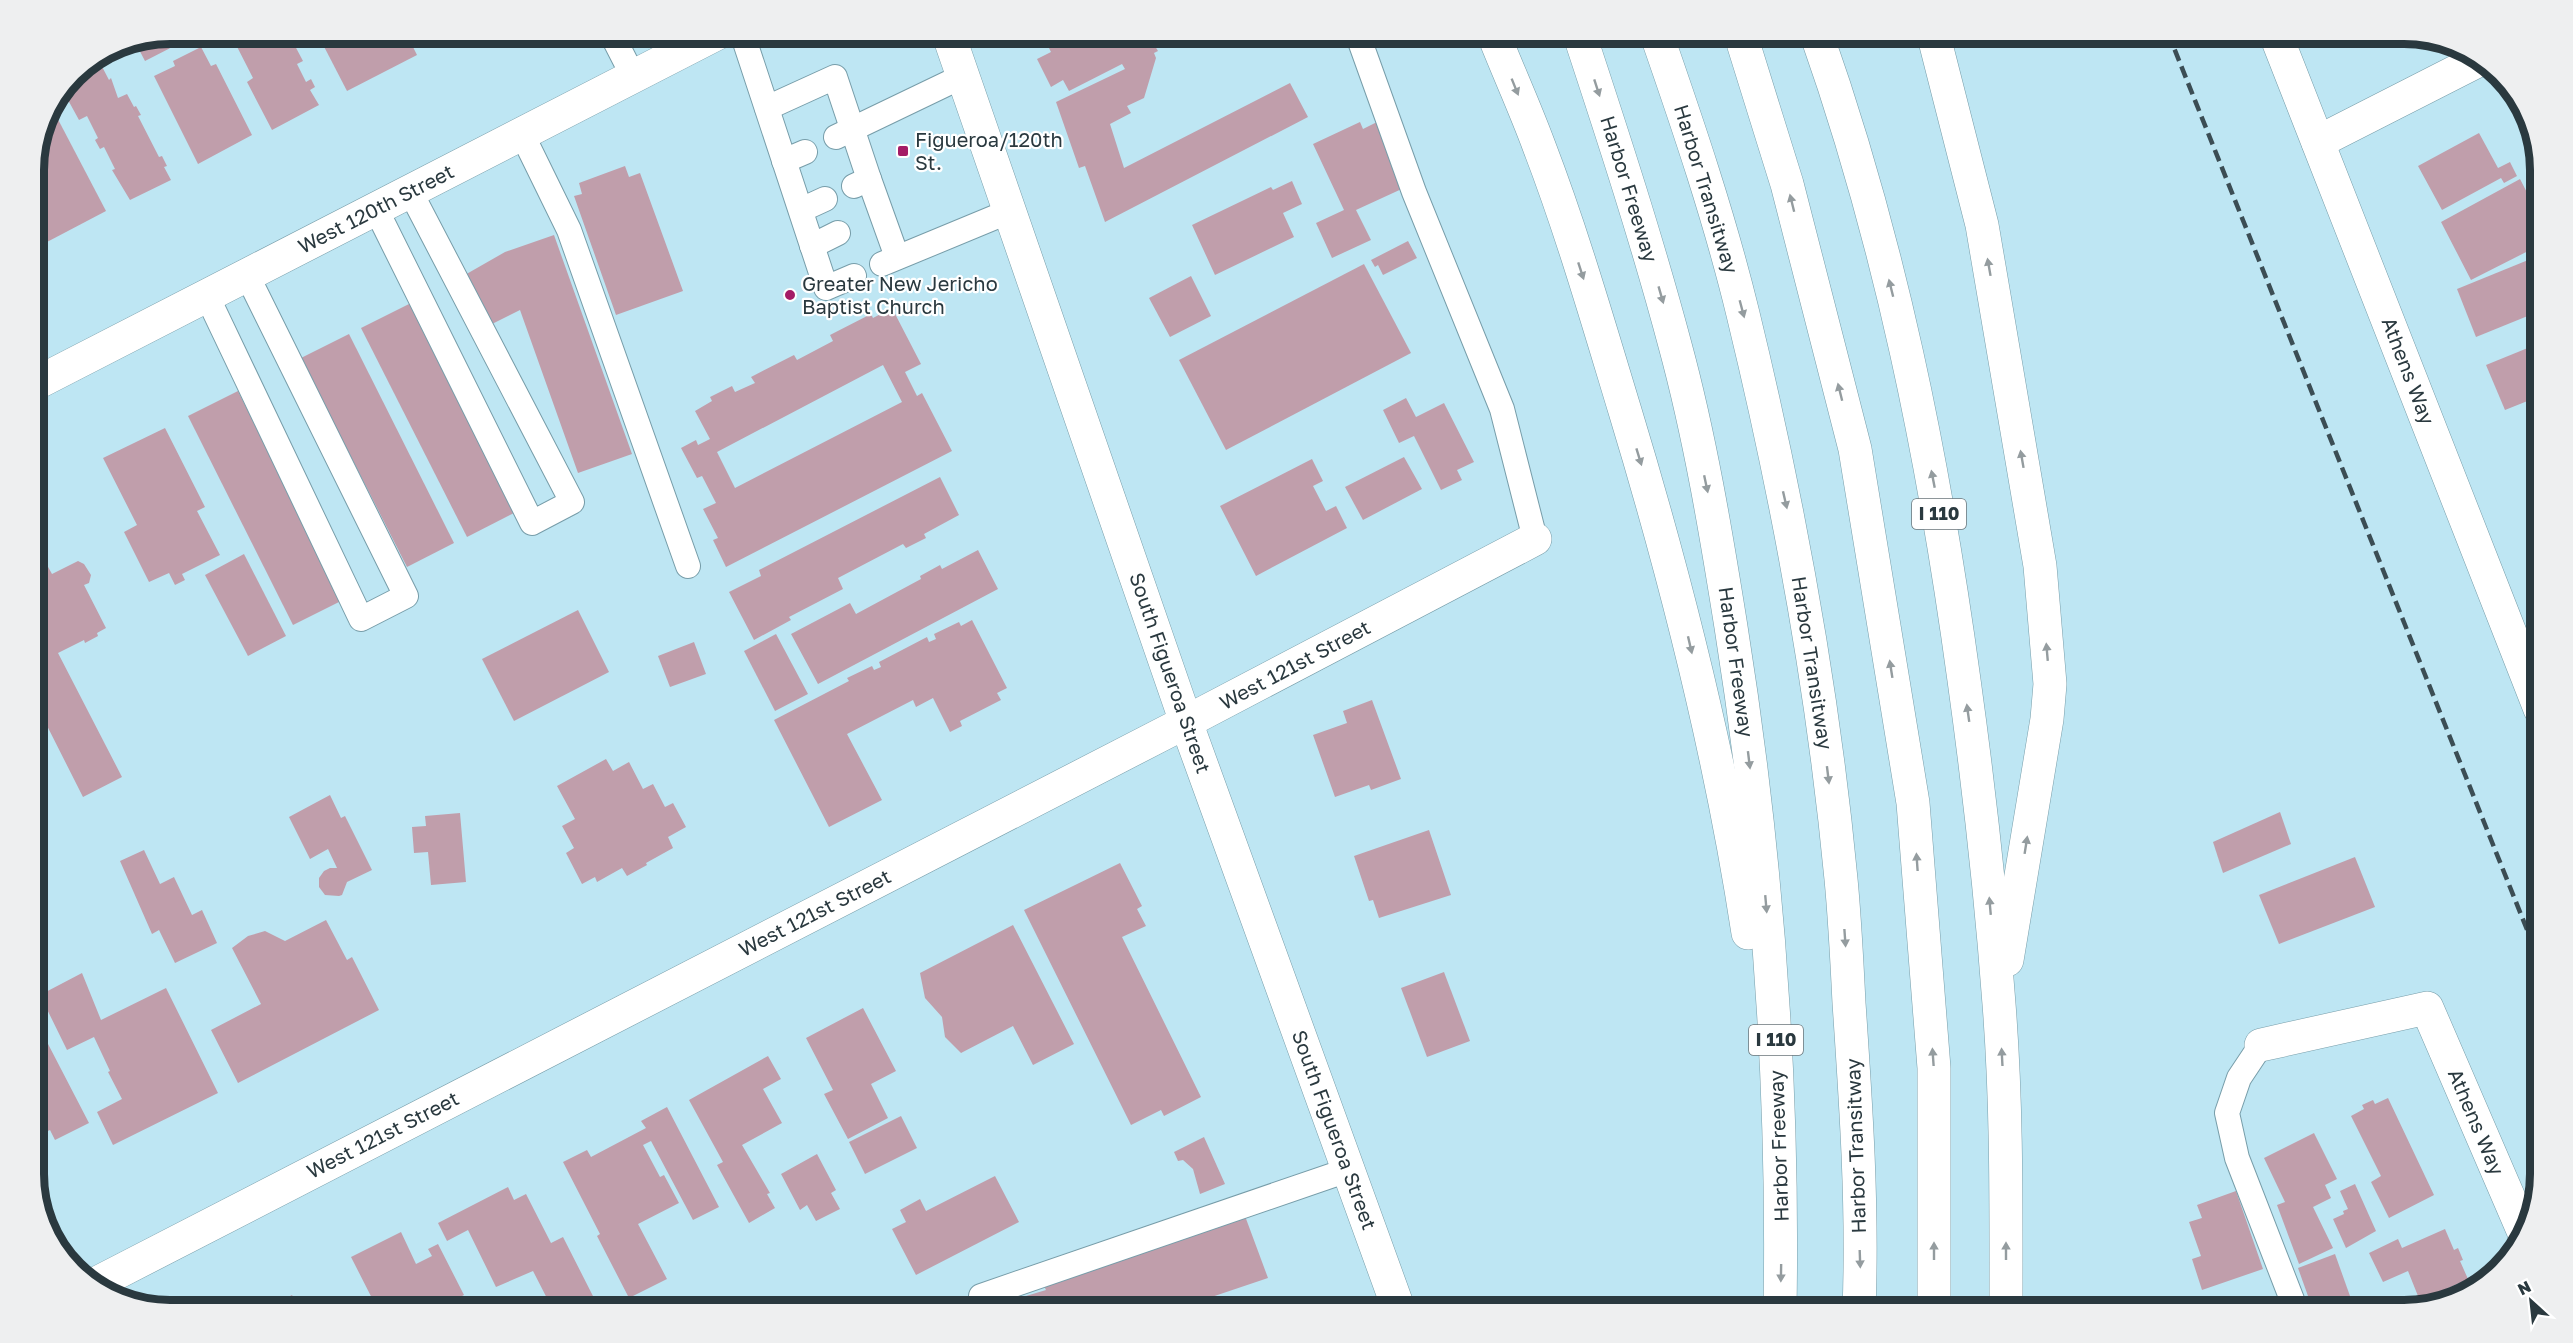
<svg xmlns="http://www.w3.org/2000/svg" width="2573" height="1343" viewBox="0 0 2573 1343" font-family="'Golos Text',sans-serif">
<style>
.building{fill:#c09eab;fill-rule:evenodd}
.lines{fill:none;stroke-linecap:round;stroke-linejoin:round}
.lane-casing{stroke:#779da9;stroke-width:26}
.street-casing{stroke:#779da9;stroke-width:34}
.secondary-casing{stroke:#779da9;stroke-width:34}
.primary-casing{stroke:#779da9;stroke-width:34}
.highway-casing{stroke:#779da9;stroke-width:34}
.lane{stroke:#fff;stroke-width:24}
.street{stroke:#fff;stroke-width:33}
.secondary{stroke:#fff;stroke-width:33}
.primary{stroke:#fff;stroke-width:33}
.highway{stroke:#fff;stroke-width:33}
.rail{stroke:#3b4d54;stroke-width:4.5;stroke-dasharray:12 6;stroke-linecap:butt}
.oneway{fill:#949c9f}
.poi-dot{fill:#a41c66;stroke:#fff;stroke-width:2}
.labels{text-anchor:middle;stroke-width:4.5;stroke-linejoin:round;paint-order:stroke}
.shield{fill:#fff;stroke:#6a7479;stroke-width:1.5}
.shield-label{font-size:18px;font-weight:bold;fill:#2a393f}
.poi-label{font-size:20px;fill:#2a393f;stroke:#fff;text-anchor:start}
.street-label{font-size:20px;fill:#2a393f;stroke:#fff}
.rim{fill:none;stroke:#2a393f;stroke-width:8}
</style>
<rect width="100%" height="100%" fill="#bee6f3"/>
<g class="building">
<path d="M169,33H196L199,39L186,45L184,41L145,61L134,40Z"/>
<path d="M230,33H289L291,36L295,34L298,42L294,44L303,61L297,64L306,82L311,79L315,87L310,90L319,105L272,130L247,82L253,78Z"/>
<path d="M317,33H406L417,55L347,91Z"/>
<path d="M412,33H447L436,43L420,48Z"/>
<path d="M1038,33H1180L1155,46L1158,51L1154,53L1156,58L1144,98L1127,106L1131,113L1110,124L1124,168L1290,83L1308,117L1105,222L1085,166L1079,168L1056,102L1125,69L1122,64L1069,91L1063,80L1051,87L1037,59L1051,52L1046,42L1042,44Z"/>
<path d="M201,47L211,66L216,64L252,135L198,164L154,76L175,66L173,61Z"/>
<path d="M97,57L109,80L111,78L118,98L127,94L134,107L136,106L141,115L138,116L159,157L162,156L167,166L164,167L171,180L130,200L112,170L115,169L104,147L100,149L95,140L98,138L87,116L79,120L62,89L73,73Z"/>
<path d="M51,106L106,211L47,242L33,215V161L43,117Z"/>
<path d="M1381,120L1406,187L1356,210L1371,240L1332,258L1316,223L1344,210L1313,144L1360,122L1363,129Z"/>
<path d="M2528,126L2540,161V166L2521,129Z"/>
<path d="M2479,133L2498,168L2510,162L2517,176L2504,183L2501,178L2442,210L2418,166Z"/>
<path d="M625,166L629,177L640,173L683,291L616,315L574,196L582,194L579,183Z"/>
<path d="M2520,179L2535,208L2540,206V245L2471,280L2441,222Z"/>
<path d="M1292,181L1302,204L1283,213L1294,237L1215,275L1192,225L1271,187L1273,190Z"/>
<path d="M554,235L632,454L578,473L520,310L488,326L463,276L505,252Z"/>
<path d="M1408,241L1417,258L1383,275L1378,265L1375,267L1371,260Z"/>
<path d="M2538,256L2540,262V311L2476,337L2457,289Z"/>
<path d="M1364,264L1411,353L1226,450L1179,360Z"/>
<path d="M1191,276L1211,316L1170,337L1149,298Z"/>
<path d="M411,303L516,512L467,537L361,328Z"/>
<path d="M892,308L921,364L905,372L917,396L922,393L952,451L726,567L713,540L718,538L703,509L716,503L702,476L697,478L681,448L696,440L698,445L710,439L695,411L712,401L710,397L732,386L735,392L755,383L751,377L794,355L797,360L833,341L830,335L871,314L873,318ZM883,365L902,402L735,488L717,452Z"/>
<path d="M349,334L454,543L407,567L301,358Z"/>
<path d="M2540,343V396L2505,410L2486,365Z"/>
<path d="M238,391L343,600L293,625L188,416Z"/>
<path d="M1406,398L1416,417L1444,403L1474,462L1457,470L1462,480L1441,490L1414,436L1399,443L1383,410Z"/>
<path d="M2540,426V474L2531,457L2537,454L2529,439L2532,438L2529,432Z"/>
<path d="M165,428L205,507L197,511L220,555L182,574L185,580L175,585L169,573L149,582L124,532L137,525L103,458Z"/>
<path d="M1404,457L1422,489L1363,520L1345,487Z"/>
<path d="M1312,459L1323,481L1313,486L1326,511L1336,506L1347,528L1256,576L1220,506Z"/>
<path d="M940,477L959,515L924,534L926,538L906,548L903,544L838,578L843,589L789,617L791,620L754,640L729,592L761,576L759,570Z"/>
<path d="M33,529L46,554L42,556L52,574L78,561L84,564L91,575L89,583L84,585L106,628L97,633L98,636L85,643L84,640L58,653L122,777L83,797L33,698Z"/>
<path d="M978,550L998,589L818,684L791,634L850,603L856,614L921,579L920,576L940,565L942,569Z"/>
<path d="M244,554L286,636L248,656L205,575Z"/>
<path d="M578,610L609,672L514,721L482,659Z"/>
<path d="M972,620L1007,688L997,693L1001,700L960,721L962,726L950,732L933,698L916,707L913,700L847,734L882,800L829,827L774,720L849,681L847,678L872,666L874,670L881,667L879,662L927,637L929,642L936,639L934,634L959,622L961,626Z"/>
<path d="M776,634L808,694L775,711L744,651Z"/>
<path d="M694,642L706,674L670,687L658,656Z"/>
<path d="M1372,700L1401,779L1371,790L1369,785L1335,797L1313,735L1347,723L1343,711Z"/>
<path d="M606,759L613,771L629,762L643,789L653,784L665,807L673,803L686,827L668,837L673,848L646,863L647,865L627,876L622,868L597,882L595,877L582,884L566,853L574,848L562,826L575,819L557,786Z"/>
<path d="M330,795L341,818L345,816L372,870L347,882L342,895L339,896L325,895L319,887V878L324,871L330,868H337L328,849L310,859L289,817Z"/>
<path d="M2280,812L2291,844L2223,873L2213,842Z"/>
<path d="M460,813L466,882L431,885L428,852L414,853L412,827L426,826L425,816Z"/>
<path d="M1429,830L1451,895L1379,918L1373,900L1369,901L1354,856Z"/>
<path d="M144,850L160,884L174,877L192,915L202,910L217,943L175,963L159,930L152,934L120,861Z"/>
<path d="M2355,857L2375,907L2279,944L2259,895Z"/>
<path d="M1120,863L1142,906L1137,909L1146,926L1122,937L1201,1097L1164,1116L1161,1110L1131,1125L1024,910Z"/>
<path d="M326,920L347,960L352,957L379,1010L238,1083L211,1030L261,1004L232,948L248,936L265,931L285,941Z"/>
<path d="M1013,925L1074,1044L1033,1065L1013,1026L961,1053L945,1037L942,1017L925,998L920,973Z"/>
<path d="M1444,972L1470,1041L1427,1057L1401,988Z"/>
<path d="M82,973L101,1020L166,988L218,1093L113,1145L97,1112L122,1099L108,1072L110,1071L94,1037L67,1050L40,995Z"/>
<path d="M863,1008L896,1071L871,1084L888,1118L848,1139L824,1094L833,1090L806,1038Z"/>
<path d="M33,1015L89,1123L55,1140L50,1130L33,1138Z"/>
<path d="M768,1056L781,1079L763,1089L782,1123L742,1145L770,1193L767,1194L775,1208L749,1223L717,1165L723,1162L689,1100Z"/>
<path d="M2388,1098L2434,1195L2389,1218L2371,1182L2381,1176L2351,1116L2364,1109L2362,1105L2373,1100L2375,1104Z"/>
<path d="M667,1107L719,1207L693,1220L651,1141L643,1145L660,1177L664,1175L679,1203L638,1224L667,1279L629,1298L597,1236L600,1234L563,1162L587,1150L591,1157L646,1128L641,1121Z"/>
<path d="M901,1116L917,1148L865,1174L849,1142Z"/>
<path d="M2314,1133L2337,1179L2325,1185L2331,1198L2313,1207L2333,1248L2299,1264L2277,1205L2285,1202L2264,1158Z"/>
<path d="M1204,1137L1225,1184L1200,1194L1193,1169L1183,1160L1178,1161L1174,1152Z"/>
<path d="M817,1154L836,1190L831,1193L840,1209L816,1221L807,1205L800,1210L781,1174Z"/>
<path d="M33,1171L43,1190L37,1193L33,1183Z"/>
<path d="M995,1176L1019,1222L916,1275L892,1229L906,1222L900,1210L920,1199L926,1211Z"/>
<path d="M2355,1184L2376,1231L2346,1248L2333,1219L2344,1214L2343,1211L2348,1209L2340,1191Z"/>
<path d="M508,1187L514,1200L526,1194L551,1243L563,1237L596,1302L581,1310H553L533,1271L496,1287L468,1230L447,1241L438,1223Z"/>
<path d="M2236,1191L2263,1269L2202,1290L2192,1259L2201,1256L2189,1222L2202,1218L2197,1205Z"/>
<path d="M1245,1216L1268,1278L1173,1310H1016L1013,1300L1046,1290L1044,1286L1189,1232L1191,1237Z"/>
<path d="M2445,1229L2454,1250L2458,1248L2463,1260L2460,1261L2468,1279L2420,1301L2408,1271L2383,1282L2369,1253L2398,1239L2402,1248Z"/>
<path d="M401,1232L416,1264L432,1256L428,1249L438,1244L464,1295L434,1310H378L351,1257Z"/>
<path d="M2335,1254L2355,1310H2313L2298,1268Z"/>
<path d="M292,1295L300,1310H263Z"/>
<path d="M1245,1302L1248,1310H1223Z"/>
<path d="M2169,1303L2210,1304L2209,1310H2169Z"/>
</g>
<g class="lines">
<defs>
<g id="lane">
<path d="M611,33L633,76"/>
<path d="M742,33L826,288L854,276"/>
<path d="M1357,33L1414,192L1502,409L1535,539"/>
<path d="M767,108L835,77L869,179L854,186"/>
<path d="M522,134L569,230L688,566"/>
<path d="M836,137L963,76"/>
<path d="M784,161L805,152"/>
<path d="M869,179L897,257"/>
<path d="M376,209L532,523L572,502L410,191"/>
<path d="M801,210L825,199"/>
<path d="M812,246L838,233"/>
<path d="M882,264L1010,211"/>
<path d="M207,296L361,619L406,596L247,275"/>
<path d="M2261,1045L2239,1078L2227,1113L2237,1158L2296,1310"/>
<path d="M981,1296L1348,1170"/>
</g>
<g id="street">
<path d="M2275,33L2540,709"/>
<path d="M2318,142L2479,60"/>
<path d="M2261,1045L2427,1008L2525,1235"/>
<path d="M95,1284L1186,722L1535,539"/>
</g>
<path id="secondary" d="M33,385L718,33"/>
<path id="primary" d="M948,33L1186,722L1399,1310"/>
<g id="highway">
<path d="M1493,33C1508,71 1525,108 1539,146C1572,232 1598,322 1625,411C1677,582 1721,756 1748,933"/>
<path d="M1579,33C1613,136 1647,240 1675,345C1700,437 1716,533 1731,627C1767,853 1784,1081 1780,1310"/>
<path d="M1656,33C1688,125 1720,219 1743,314C1788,499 1823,689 1841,879C1845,921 1847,962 1849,1003C1856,1105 1863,1208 1859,1310"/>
<path d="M1740,33L1787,184L1855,449L1913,803L1934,1068V1310"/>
<path d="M1816,33C1890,242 1934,460 1964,680C1979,788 1991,895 1999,1004C2007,1106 2006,1208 2006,1310"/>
<path d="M1933,33L1982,225L2040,566L2050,684L2047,719L2007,960"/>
</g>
</defs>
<use href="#lane" class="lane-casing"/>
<use href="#street" class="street-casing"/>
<use href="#secondary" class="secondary-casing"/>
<use href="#primary" class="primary-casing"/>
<use href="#highway" class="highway-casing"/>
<use href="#lane" class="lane"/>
<use href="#street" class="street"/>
<use href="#secondary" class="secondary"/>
<use href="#primary" class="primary"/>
<use href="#highway" class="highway"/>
<path class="rail" d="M2168,33L2540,962"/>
</g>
<defs><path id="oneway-solid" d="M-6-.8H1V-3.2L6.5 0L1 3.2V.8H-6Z" transform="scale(1.5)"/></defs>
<g class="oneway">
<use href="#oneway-solid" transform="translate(1515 87) rotate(68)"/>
<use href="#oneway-solid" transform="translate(1597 88) rotate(72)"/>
<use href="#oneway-solid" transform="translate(1792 203) rotate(-104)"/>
<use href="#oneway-solid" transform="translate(1989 267) rotate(-100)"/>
<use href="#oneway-solid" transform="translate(1581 271) rotate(72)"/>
<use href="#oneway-solid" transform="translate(1891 288) rotate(-104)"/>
<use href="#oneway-solid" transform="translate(1661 295) rotate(74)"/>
<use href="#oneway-solid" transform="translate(1742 309) rotate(75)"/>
<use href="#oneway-solid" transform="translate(1840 392) rotate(-104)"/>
<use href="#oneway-solid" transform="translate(1639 457) rotate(73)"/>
<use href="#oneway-solid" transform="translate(2022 459) rotate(-100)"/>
<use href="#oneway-solid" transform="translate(1933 479) rotate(-101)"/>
<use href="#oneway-solid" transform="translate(1706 484) rotate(78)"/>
<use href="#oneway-solid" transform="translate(1785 500) rotate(77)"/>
<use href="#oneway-solid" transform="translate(1690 645) rotate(77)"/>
<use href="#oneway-solid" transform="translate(2047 652) rotate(-95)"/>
<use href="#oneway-solid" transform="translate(1891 669) rotate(-99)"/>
<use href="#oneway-solid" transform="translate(1968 713) rotate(-98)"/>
<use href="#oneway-solid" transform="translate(1749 760) rotate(83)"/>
<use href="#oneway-solid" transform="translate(1828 775) rotate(83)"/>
<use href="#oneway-solid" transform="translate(2026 845) rotate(-81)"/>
<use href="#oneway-solid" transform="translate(1917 862) rotate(-94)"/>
<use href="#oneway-solid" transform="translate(1766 904) rotate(85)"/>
<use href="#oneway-solid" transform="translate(1990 906) rotate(-95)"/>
<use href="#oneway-solid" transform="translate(1845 938) rotate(86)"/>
<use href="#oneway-solid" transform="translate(1933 1057) rotate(-94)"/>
<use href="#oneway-solid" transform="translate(2002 1057) rotate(-93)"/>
<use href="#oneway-solid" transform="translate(1934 1251) rotate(-90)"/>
<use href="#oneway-solid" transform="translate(2006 1251) rotate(-90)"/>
<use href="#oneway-solid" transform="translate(1860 1259) rotate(88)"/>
<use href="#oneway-solid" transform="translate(1781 1273) rotate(91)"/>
</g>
<g class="poi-dot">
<rect x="897" y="145" width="12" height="12" rx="3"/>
<circle cx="790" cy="295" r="6"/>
</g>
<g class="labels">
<g class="shield">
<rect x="1912" y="499" width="54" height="30" rx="4.5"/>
<rect x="1749" y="1025" width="54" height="30" rx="4.5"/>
</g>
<g class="shield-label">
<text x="1939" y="520">I 110</text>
<text x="1776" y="1046">I 110</text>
</g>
<g class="poi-label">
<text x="915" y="147">Figueroa/120th<tspan x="915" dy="23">St.</tspan></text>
<text x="802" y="291">Greater New Jericho<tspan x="802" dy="23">Baptist Church</tspan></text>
</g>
<g class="street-label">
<text transform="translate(1629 189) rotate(73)" y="7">Harbor Freeway</text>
<text transform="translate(1706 189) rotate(73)" y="7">Harbor Transitway</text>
<text transform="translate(376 209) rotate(-27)" y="7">West 120th Street</text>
<text transform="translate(2408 371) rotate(69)" y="7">Athens Way</text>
<text transform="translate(1736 662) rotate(82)" y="7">Harbor Freeway</text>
<text transform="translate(1812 663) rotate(81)" y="7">Harbor Transitway</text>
<text transform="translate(1295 665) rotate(-28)" y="7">West 121st Street</text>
<text transform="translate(1170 673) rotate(71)" y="7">South Figueroa Street</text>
<text transform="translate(815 913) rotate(-27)" y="7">West 121st Street</text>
<text transform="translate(2476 1122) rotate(67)" y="7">Athens Way</text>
<text transform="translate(1334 1130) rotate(70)" y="7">South Figueroa Street</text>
<text transform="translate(383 1135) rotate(-27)" y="7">West 121st Street</text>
<text transform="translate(1779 1146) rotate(-92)" y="7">Harbor Freeway</text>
<text transform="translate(1856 1146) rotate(-92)" y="7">Harbor Transitway</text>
</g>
</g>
<path d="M0 0H2573V1343H0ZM170 44H2404A126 126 0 0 1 2530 170V1174A126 126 0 0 1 2404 1300H170A126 126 0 0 1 44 1174V170A126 126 0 0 1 170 44Z" fill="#eeeff0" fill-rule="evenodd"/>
<path class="rim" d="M170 44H2404A126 126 0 0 1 2530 170V1174A126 126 0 0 1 2404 1300H170A126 126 0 0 1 44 1174V170A126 126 0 0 1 170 44Z"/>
<g transform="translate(2531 1301) rotate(333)" stroke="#ffffff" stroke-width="4.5" paint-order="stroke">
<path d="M0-4.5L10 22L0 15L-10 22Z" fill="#2a393f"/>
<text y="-9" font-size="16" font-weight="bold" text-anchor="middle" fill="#2a393f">N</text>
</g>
</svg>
